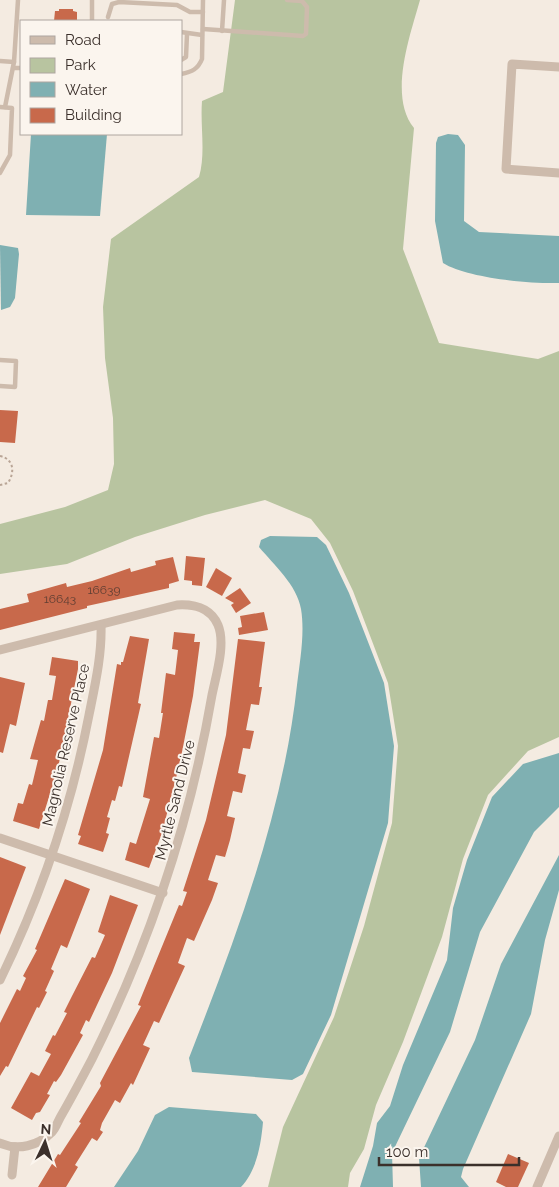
<svg xmlns="http://www.w3.org/2000/svg" width="559" height="1187" viewBox="0 0 559 1187" font-family="Raleway,sans-serif">
<style>
.green{fill:#b8c4a0}
.water{fill:#7fb0b2}
.building{fill:#c8694b}
.lines{fill:none;stroke-linecap:round;stroke-linejoin:round}
.path{stroke:#b9a596;stroke-width:2;stroke-dasharray:2.5 2.5;stroke-linecap:butt}
.service{stroke:#cdbbac;stroke-width:4.5}
.minor{stroke:#cdbbac;stroke-width:9}
.labels{text-anchor:middle;stroke-width:4;stroke-linejoin:round;paint-order:stroke}
.number-label{font-size:12px;fill:#5e3e33}
.street-label{font-size:15px;fill:#3b302b;stroke:#fbf5ee}
</style>
<rect width="100%" height="100%" fill="#f4ebe1"/>
<path class="green" d="M235,0H420C410,36 388,96 414,128L403,249L439,343L538,359L559,351V737L528,751L488,795L463,859L442,937L403,1042L376,1105L364,1149L350,1173L348,1187H268L283,1127L334,1017L364,926L392,823L398,746L388,683L353,591L330,543L311,519L265,500L205,515L135,537L67,564L0,574V524L65,507L108,490L114,464L113,418L105,358L103,307L111,239L199,177C206,153 200,126 202,101L223,92Z"/>
<g class="water">
<path d="M31,134H107L100,216L26,215Z"/>
<path d="M448,134L458,135L465,145L464,221L479,232L559,236V283C530,284 467,278 443,263L435,221L436,143L438,137Z"/>
<path d="M0,245L18,248L19,254L15,298L10,307L1,310Z"/>
<path d="M270,536L317,537L326,545L349,593L384,683L394,746L388,823L331,1015L303,1074L292,1080L192,1072L189,1058C236,937 283,814 297,685C300,660 305,633 301,609C297,585 274,565 259,547L261,540Z"/>
<path d="M559,753V807L534,832L480,932L450,1032L392,1153L393,1187H360L373,1146L377,1123L390,1106L403,1065L447,960L453,908L467,860L492,797L523,764Z"/>
<path d="M559,855V890L545,940L531,1014L463,1169L461,1177L469,1187H421L419,1158L475,1040L501,964Z"/>
<path d="M169,1107L256,1114L263,1122C261,1144 257,1170 241,1187H114L138,1151L155,1115Z"/>
</g>
<g class="building">
<path d="M59,9H73V11L77,12V21H54L55,11H59Z"/>
<path d="M0,410L18,411L15,443L0,442Z"/>
<path d="M186,556L205,558L202,586L192,585V581L184,580Z"/>
<path d="M173,557L179,581L169,584V588L87,606V608L0,630V609L29,602L27,594L66,583L67,587L92,581L130,568L131,572L156,565L155,561Z"/>
<path d="M216,568L232,578L222,596L206,587Z"/>
<path d="M240,588L251,603L236,613L231,605L234,603L225,598Z"/>
<path d="M264,612L268,630L239,635L238,628L242,627L240,616Z"/>
<path d="M174,632L195,634L194,642H200L193,696L180,762L162,833L149,868L125,860L130,842L136,844L150,799L143,797L154,737L159,738L163,713H161L166,673L175,675L178,650L172,649Z"/>
<path d="M130,636L149,639L138,703L141,704L122,787L119,786L115,801L112,800L107,817L110,818L106,833L109,834L103,852L78,844L81,836L78,835L103,750L117,664L121,665V662H123Z"/>
<path d="M238,639L265,642L259,687H262L259,705L251,704L246,730L254,731L250,749L243,748L238,773L246,775L242,793L233,791L227,816L235,818L230,840L225,857L216,855L208,880L218,883L212,900L194,941L187,938L178,963L185,966L159,1023L154,1021L143,1045L150,1048L133,1085L131,1083L120,1103L115,1100L102,1123L100,1130L103,1132L97,1141L92,1138L75,1165L78,1167L66,1187H38L58,1154L60,1155L81,1123L79,1122L101,1086L100,1083L141,1006L138,1005L179,905L182,906L187,892L183,891L206,820L226,735Z"/>
<path d="M52,657L78,661V669L58,768L39,829L13,821L18,803L23,804L29,784L32,785L38,760L30,759L41,720L44,721L48,700H52L56,676L49,675Z"/>
<path d="M0,677L25,683L16,726L10,724L3,753L0,752Z"/>
<path d="M0,857L26,867L0,935Z"/>
<path d="M65,879L90,889L67,948L61,945L51,969L54,971L45,991L47,992L39,1008L37,1007L8,1067L6,1066L0,1076V1023L17,989L20,991L26,978L23,976L37,950L35,949Z"/>
<path d="M110,895L138,905L112,973L89,1022L86,1020L80,1033L83,1035L61,1075L56,1082L54,1081L47,1094L50,1095L40,1112L36,1113L32,1120L11,1108L31,1072L39,1076L51,1054L45,1051L53,1035L55,1036L67,1013L64,1012L72,996L92,957L95,958L105,935L98,932Z"/>
<path d="M508,1154L529,1163L518,1187H506L496,1182Z"/>
</g>
<g class="lines">
<path class="path" d="M0,456C14,459 15,472 8,483L0,485"/>
<g class="service">
<path d="M108,17L112,4L119,2L177,5L190,12H203"/>
<path d="M92,21V0"/>
<path d="M203,29L303,36L306,34L307,7L302,1L287,0"/>
<path d="M222,31L224,0"/>
<path d="M181,32L202,35"/>
<path d="M181,60L186,57L187,34"/>
<path d="M0,61L14,62"/>
<path d="M13,68H21"/>
<path d="M181,74C192,72 198,69 202,59L203,0"/>
<path d="M0,107L12,108L10,155L0,173"/>
<path d="M5,107L14,62L18,0"/>
<path d="M0,360L16,361L15,387L0,386"/>
</g>
<g class="minor">
<path d="M559,67L512,64L506,169L559,173"/>
<path d="M0,650L177,605C194,604 210,607 218,625C226,644 216,675 212,695C190,823 150,943 92,1059C82,1078 72,1097 61,1116C58,1121 56,1128 52,1132C38,1146 18,1151 0,1143"/>
<path d="M0,838L163,893"/>
<path d="M0,980C41,896 71,808 89,715C95,685 102,655 101,625"/>
<path d="M12,1175L15,1147"/>
<path d="M537,1187L559,1136"/>
</g>
</g>
<g class="labels">
<g class="number-label">
<text x="104" y="594">16639</text>
<text x="60" y="603">16643</text>
</g>
<g class="street-label">
<text transform="translate(66 745) rotate(-77)" y="5">Magnolia Reserve Place</text>
<text transform="translate(175 800) rotate(-76)" y="5">Myrtle Sand Drive</text>
</g>
</g>
<rect x="20" y="20" width="162" height="115" fill="#fbf5ee" stroke="#aea6a0"/>
<rect x="30" y="36" width="25" height="8" fill="#cdbbac" stroke="#aea6a0"/>
<text x="65" y="45" font-size="15" fill="#3b302b">Road</text>
<rect x="30" y="58" width="25" height="15" fill="#b8c4a0" stroke="#aea6a0"/>
<text x="65" y="70" font-size="15" fill="#3b302b">Park</text>
<rect x="30" y="82" width="25" height="15" fill="#7fb0b2" stroke="#aea6a0"/>
<text x="65" y="95" font-size="15" fill="#3b302b">Water</text>
<rect x="30" y="108" width="25" height="15" fill="#c8694b" stroke="#aea6a0"/>
<text x="65" y="120" font-size="15" fill="#3b302b">Building</text>
<g transform="translate(45 1142) rotate(4)" stroke="#fbf5ee" stroke-width="4" paint-order="stroke">
<path d="M0-4L9 19L0 12L-9 19Z" fill="#3b302b"/>
<text y="-8" font-size="14" font-weight="bold" text-anchor="middle" fill="#3b302b">N</text>
</g>
<path d="M379 1157v8h140v-8" fill="none" stroke="#3b302b" stroke-width="2.5"/>
<text x="386" y="1157" font-size="15" fill="#3b302b" stroke="#fbf5ee" stroke-width="4" paint-order="stroke">100 m</text>
</svg>
